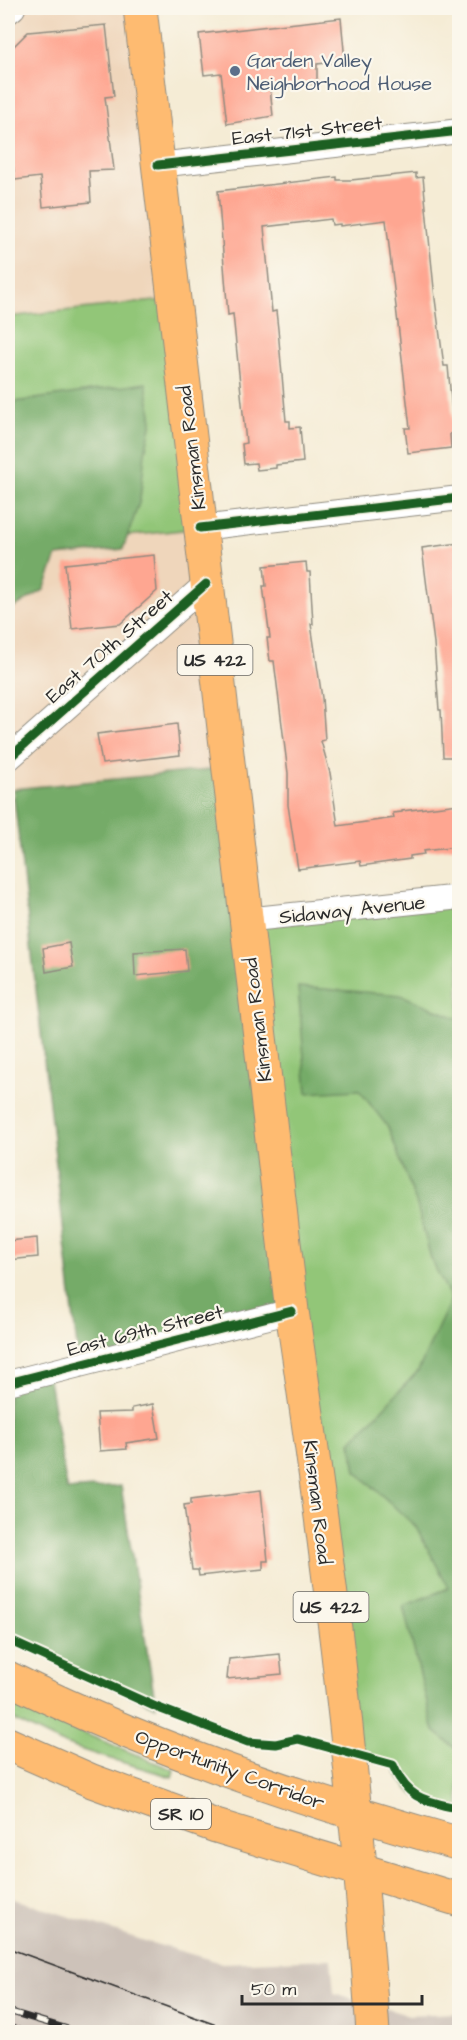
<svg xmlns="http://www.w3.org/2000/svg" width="467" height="2040" viewBox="0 0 467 2040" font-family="'Architects Daughter',sans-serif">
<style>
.built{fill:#efd6bb}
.industrial{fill:#cdc2b9}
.green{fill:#92c678;stroke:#5e7852;stroke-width:1.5}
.forest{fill:#75ab68;stroke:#506b4a;stroke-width:1.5}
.building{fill:#fea691}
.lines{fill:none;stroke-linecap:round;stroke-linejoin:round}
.street-casing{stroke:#908c80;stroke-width:26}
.primary-casing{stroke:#908c80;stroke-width:35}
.street{stroke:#fff;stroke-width:24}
.primary{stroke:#febb71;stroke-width:33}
.tram{stroke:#2b2b2b;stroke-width:1.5}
.rail-casing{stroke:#2b2b2b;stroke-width:7}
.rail{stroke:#fbf7ec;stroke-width:4.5;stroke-dasharray:14;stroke-linecap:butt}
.cycleway-casing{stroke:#fbf7ec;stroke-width:13}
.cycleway{stroke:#1b5e20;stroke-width:9}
.service-dot{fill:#5c6f8a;stroke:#fbf7ec;stroke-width:2}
.labels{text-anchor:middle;stroke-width:4.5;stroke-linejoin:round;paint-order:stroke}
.shield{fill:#fbf7ec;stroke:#696865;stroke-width:1.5}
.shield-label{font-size:18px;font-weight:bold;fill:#2b2b2b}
.service-label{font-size:20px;fill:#4e5e75;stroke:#fbf7ec;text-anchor:start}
.street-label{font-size:20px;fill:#2b2b2b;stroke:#fbf7ec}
</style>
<rect width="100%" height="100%" fill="#fbf7ec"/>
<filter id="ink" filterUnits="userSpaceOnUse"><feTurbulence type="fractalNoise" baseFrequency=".0167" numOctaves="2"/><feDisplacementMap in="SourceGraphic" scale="12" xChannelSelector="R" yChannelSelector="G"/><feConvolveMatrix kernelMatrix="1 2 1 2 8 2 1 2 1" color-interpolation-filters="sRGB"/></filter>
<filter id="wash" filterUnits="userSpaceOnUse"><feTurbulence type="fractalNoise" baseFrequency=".008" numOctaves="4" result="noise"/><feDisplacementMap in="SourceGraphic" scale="24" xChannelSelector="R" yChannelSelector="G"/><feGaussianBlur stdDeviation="1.35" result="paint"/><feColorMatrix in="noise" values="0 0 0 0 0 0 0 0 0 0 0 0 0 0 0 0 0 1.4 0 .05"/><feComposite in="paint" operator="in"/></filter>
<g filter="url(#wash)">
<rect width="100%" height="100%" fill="#f5ecd5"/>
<g class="built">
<path d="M8,8H140L173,299L8,317Z"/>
<path d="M200,528L228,768L13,789L8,744V549Z"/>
</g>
<path class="industrial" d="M8,1897L148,1942L222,1963L331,1959L334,1993L407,2015L459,2013V2032H8Z"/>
<g class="green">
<path d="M173,299L200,528L8,549V317Z"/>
<path d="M459,897V1809C425,1800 408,1801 393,1765L348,1753L245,920Z"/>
<path d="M8,1699L66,1726L174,1770L172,1777L104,1757L61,1743L8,1717Z"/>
</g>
<g class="forest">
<path d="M146,383L152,421L145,453L140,500L123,549L57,556L44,590L8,611V403Z"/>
<path d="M228,768L292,1311L79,1365L13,789Z"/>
<path d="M298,987L401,995L459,1019V1751L434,1731L403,1606L449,1588L416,1527L356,1471L351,1442L418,1371L451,1299L431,1259L417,1205L388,1127L359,1090L307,1093Z"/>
<path d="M48,1373L67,1490L121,1486L156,1707L8,1640V1383Z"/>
</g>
<g id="blocks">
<g class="building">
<path d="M341,18L345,61L317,64V83L270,88L273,116L227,124L221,73L204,75L199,34Z"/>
<path d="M106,25L114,96L105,97L114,170L89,171L91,202L43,207L40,177L15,180L8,124L9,51L28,32Z"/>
<path d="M416,173V178L423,177L435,299L444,366H448L454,433L450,434L451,448L408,453L405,428H410L386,220L340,226V224L332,225L331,219L264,227L272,312L276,311L278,329L286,421H290V428L300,427L303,462L276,465V468L257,470L256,463L244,464L242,444L246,443L244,423L233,314L228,315L218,191L337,177V180H351Z"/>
<path d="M459,543V757H443L441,710H439L434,643L422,548Z"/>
<path d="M154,555L157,591L120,624L72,629L65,564Z"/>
<path d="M306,562L307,572H310L313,624H311L322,698L325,740L321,741L330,773L338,826L394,818L393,813L402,812V811L459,804V847L423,851L424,854L410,856V859L361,866L360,861L298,869L288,805V773L274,661H270L267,638H270L263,586H266L264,566Z"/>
<path d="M177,724L180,755L102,764L97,734Z"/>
<path d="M69,943L73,967L46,972L43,948Z"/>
<path d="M185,949L187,971L135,976L134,952Z"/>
<path d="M37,1238L38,1257L8,1260V1241Z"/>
<path d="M153,1404L159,1438L126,1443L127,1449L100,1451L97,1413L132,1412V1408Z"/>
<path d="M261,1490L268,1561H263V1569L199,1576L198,1570H192L184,1505L191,1504V1499Z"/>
<path d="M280,1654L282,1674L227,1679L229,1659Z"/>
</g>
</g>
</g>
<g filter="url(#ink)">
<use href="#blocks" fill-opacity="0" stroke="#908c80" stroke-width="1.5"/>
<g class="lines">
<defs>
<g id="street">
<path d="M8,12L13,8"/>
<path d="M158,165L460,131"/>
<path d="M200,528L460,498"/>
<path d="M8,759L206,584"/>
<path d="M245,920L460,897"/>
<path d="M8,1383L292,1311"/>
</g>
<g id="primary">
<path d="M140,8L292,1311C328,1550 357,1791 373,2032"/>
<path d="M8,1678C152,1749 305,1801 460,1844"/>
<path d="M8,1744L92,1781L216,1826L460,1900"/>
</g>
</defs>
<use href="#street" class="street-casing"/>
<use href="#primary" class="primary-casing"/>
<use href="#street" class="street"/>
<use href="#primary" class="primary"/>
<path class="tram" d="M8,1948L235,2032"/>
<defs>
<g id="rail">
<path d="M8,2011L78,2032"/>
<path d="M8,2027L25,2032"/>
</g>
</defs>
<use href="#rail" class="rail-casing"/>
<use href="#rail" class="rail"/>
<defs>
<g id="cycleway">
<path d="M158,165L460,131"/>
<path d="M200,528L460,498"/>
<path d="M8,759L206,584"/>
<path d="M8,1383L292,1311"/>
<path d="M8,1640L156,1707L248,1742L276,1744L298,1739L393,1765C407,1800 427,1801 460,1809"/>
</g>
</defs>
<use href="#cycleway" class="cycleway-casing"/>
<use href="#cycleway" class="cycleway"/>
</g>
</g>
<circle class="service-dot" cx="235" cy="71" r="6"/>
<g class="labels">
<g class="shield">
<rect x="177.5" y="645" width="75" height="30" rx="4.5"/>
<rect x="293.5" y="1592" width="75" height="30" rx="4.5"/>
<rect x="151" y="1799" width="60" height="30" rx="4.5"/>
</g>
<g class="shield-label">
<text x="215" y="666">US 422</text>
<text x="331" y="1613">US 422</text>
<text x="181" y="1820">SR 10</text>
</g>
<g class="service-label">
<text x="247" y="67">Garden Valley<tspan x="247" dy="23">Neighborhood House</tspan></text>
</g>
<g class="street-label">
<text transform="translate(307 130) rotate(-6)" y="7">East 71st Street</text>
<text transform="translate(191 448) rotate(-97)" y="7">Kinsman Road</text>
<text transform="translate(109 646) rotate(-41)" y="7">East 70th Street</text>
<text transform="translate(352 909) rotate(-6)" y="7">Sidaway Avenue</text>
<text transform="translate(257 1020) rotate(-97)" y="7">Kinsman Road</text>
<text transform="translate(145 1330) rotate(-14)" y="7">East 69th Street</text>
<text transform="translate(318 1502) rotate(83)" y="7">Kinsman Road</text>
<text transform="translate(230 1769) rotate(20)" y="7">Opportunity Corridor</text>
</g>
</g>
<rect width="467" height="2040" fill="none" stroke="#fbf7ec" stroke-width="30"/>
<path d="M242 1995v9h180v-9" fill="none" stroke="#2b2b2b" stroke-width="3"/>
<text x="251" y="1995" font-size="18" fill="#2b2b2b" stroke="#fbf7ec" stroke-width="4.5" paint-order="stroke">50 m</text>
</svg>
